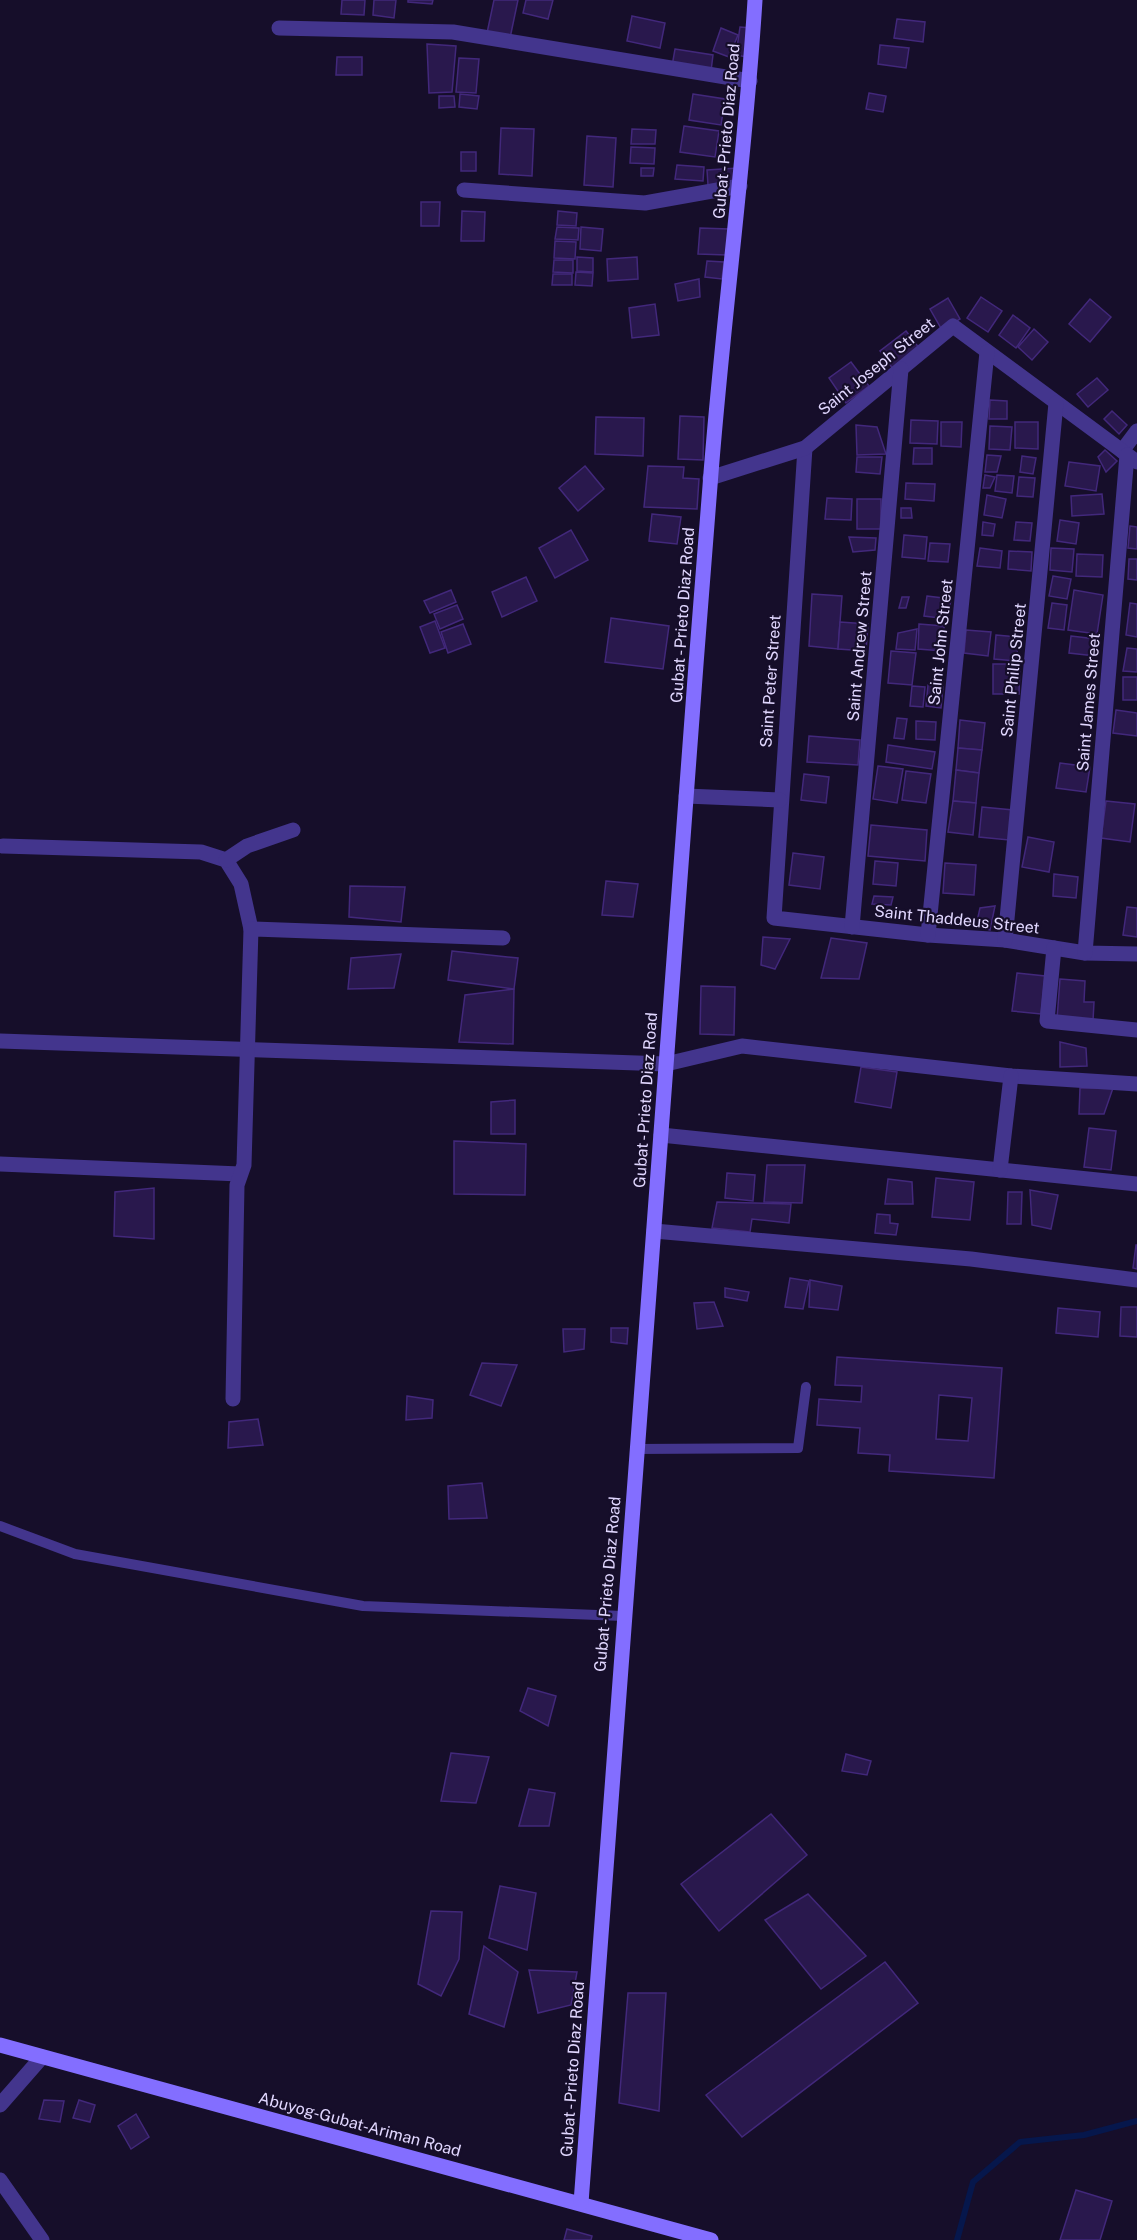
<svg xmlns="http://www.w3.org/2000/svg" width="1137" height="2240" viewBox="0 0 1137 2240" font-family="'Public Sans',sans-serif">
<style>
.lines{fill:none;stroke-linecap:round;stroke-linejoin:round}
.stream{stroke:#06174c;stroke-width:6}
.building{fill:#29184d;stroke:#42287b;stroke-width:1.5;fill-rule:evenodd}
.service{stroke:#43358d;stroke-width:10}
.minor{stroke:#43358d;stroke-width:15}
.tertiary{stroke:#43358d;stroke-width:15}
.secondary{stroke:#836eff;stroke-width:15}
.labels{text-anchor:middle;stroke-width:4.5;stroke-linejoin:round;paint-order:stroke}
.street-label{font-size:16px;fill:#e1d7ff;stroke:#160e2a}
</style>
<rect width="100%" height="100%" fill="#160e2a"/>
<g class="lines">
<path class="stream" d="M957,2240L973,2182L1020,2142L1084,2135L1137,2121"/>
</g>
<g class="building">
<path d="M342,0H365L364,15L341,14Z"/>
<path d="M374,0H396L394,18L373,15Z"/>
<path d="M408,0H433L432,4L408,2Z"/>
<path d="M494,0H518L510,38L487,33Z"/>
<path d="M526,0H553L548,19L523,13Z"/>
<path d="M632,16L665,23L660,48L627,41Z"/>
<path d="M897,19L925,22L923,42L894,38Z"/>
<path d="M740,27L751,28L747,57L736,55Z"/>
<path d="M721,28L738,35L729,57L713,51Z"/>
<path d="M427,44L456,46L452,92L429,93Z"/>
<path d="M880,45L909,48L906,68L878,64Z"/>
<path d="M675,49L713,55L711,71L672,66Z"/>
<path d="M337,57H362V75H336Z"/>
<path d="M459,58L479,59L476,93L456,92Z"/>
<path d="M869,93L886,96L883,112L866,109Z"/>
<path d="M460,94L479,96L477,109L459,107Z"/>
<path d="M693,94L725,99L721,125L689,120Z"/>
<path d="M439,96H454L455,107L439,108Z"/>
<path d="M684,126L719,131L715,157L680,152Z"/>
<path d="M501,128L534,129L532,176L499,174Z"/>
<path d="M632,129L656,130L655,144H631Z"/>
<path d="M587,136L616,138L613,187L584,185Z"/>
<path d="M631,147L655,148L654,164L630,163Z"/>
<rect x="461" y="152" width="15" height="19"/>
<path d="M677,165L704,167L703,181L675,179Z"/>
<path d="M641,168H654L653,176H641Z"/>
<path d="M738,168L739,183L708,185L707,170Z"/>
<path d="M421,202H440L439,226H421Z"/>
<path d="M462,211L485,212L484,241H461Z"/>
<path d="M558,211L577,213L576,226L557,225Z"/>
<path d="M557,227L579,228L578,240L555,239Z"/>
<path d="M581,227L603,229L601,251L580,249Z"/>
<path d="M700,228L729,229L727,255L698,254Z"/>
<path d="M555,241L576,242L575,259L554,258Z"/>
<path d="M577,257L593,258V272L577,271Z"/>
<path d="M637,257L638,279L608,281L607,259Z"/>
<path d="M554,260H573V273L553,272Z"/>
<path d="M707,261L724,262L722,279L705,277Z"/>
<path d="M576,272L593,273L592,286L575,285Z"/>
<path d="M553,274H572V285H552Z"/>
<path d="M699,279L700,297L678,301L675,284Z"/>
<path d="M981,297L1002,311L988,332L967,318Z"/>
<path d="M948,298L960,319L942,330L930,309Z"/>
<path d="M1090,299L1111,317L1090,342L1069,324Z"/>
<path d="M655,304L659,335L632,338L629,308Z"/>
<path d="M1013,315L1030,328L1016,348L999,335Z"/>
<path d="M1034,329L1048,342L1032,360L1018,347Z"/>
<path d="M906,331L920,349L893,369L880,351Z"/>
<path d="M851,362L869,386L846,403L829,378Z"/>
<path d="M1097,378L1108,390L1088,407L1077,394Z"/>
<path d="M990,400L1007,401V419H989Z"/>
<path d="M1112,411L1127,425L1119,434L1104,419Z"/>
<path d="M680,416L704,417L703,460L678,459Z"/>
<path d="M596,417L644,418L643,456L595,454Z"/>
<path d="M911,420L938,421L937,444L910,443Z"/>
<path d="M941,422H962L961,447L941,446Z"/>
<path d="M1015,422H1038V449L1015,448Z"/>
<path d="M856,425L877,427L886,454L857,455Z"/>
<path d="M990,426L1012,427L1010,450L989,449Z"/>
<path d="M914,448H932V464H913Z"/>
<path d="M1105,450L1117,461L1106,472L1098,457Z"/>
<path d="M987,455L1001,456L997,472H985Z"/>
<path d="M1022,456L1036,458L1033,474L1020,472Z"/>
<path d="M857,457H882L880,474L856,472Z"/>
<path d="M1069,462L1100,466L1096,491L1065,486Z"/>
<path d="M585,466L604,489L578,511L559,488Z"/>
<path d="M648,466L684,467L683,478L699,479L697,509L644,507Z"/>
<path d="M985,475L995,477L990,488H983Z"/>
<path d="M997,475L1014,476L1012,493L995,491Z"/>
<path d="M1019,477L1035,478L1033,497L1017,496Z"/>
<path d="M906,483L935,484L934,501L905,499Z"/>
<path d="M1102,494L1104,514L1072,516L1071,496Z"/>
<path d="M987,495L1006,499L1002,518L984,515Z"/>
<path d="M827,498L852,499L851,520L825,519Z"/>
<rect x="857" y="499" width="24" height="30"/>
<path d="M901,508H911L912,518H901Z"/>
<path d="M652,514L681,517L677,544L649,541Z"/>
<path d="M1060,520L1079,523L1076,544L1057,541Z"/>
<path d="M983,522L995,524L993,536L982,535Z"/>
<path d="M1016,522L1032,523L1030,541L1014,540Z"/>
<path d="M1130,526L1137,527V549L1128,548Z"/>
<path d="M571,530L588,560L555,578L539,548Z"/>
<path d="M904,535L927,537L925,559L902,557Z"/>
<path d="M849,537L876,538L875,550L853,552Z"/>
<path d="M930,543L950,544L948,562L928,561Z"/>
<path d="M980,548L1002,551L1000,568L977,566Z"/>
<path d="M1051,548L1074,549L1072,572L1050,570Z"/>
<path d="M1009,551L1032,552L1031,571L1008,569Z"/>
<path d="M1077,554L1103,555L1102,577L1076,576Z"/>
<path d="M1129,559H1137V580L1128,579Z"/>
<path d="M1053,576L1071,579L1067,599L1049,596Z"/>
<path d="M526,577L537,601L502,617L492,592Z"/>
<path d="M451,590L456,602L430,613L424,601Z"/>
<path d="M1074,590L1103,595L1097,634L1068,630Z"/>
<path d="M812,594L842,596L838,649L809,646Z"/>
<path d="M927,596L951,599L948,619L924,616Z"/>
<path d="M902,597H909L906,608H899Z"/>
<path d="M1052,603L1067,605L1064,630L1048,628Z"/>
<path d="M1130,603L1137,604V637L1126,635Z"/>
<path d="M457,605L463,619L440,629L434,614Z"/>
<path d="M611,618L669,626L663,669L605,662Z"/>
<path d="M435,621L445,648L430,653L420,627Z"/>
<path d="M840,622L868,624L866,651L838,649Z"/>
<path d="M463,624L471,644L448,653L441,632Z"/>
<path d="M919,624L944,626L943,651L918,649Z"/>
<path d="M917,629L915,650L896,649L898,633Z"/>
<path d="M966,630L991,632L988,656L964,653Z"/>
<path d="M996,635L1019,637L1016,661L994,659Z"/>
<path d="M1071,636L1096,639L1095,656L1069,653Z"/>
<path d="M1127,648L1137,649V672L1123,671Z"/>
<path d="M891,651L916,653L912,685L888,683Z"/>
<path d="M993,664H1020L1019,694H993Z"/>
<rect x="1123" y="677" width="14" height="23"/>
<path d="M928,685L943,687L941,708L926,706Z"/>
<path d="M912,686L925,687L923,707L910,706Z"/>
<path d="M1116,710L1137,713V736L1113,733Z"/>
<path d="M897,718L907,719L904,739L894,738Z"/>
<path d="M960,720L985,723L982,750L958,748Z"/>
<path d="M916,721L936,722L935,740L916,739Z"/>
<path d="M809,736L860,740L858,765L807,762Z"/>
<path d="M888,745L935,752L932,769L886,762Z"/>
<path d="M958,748L982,750L979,773L956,770Z"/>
<path d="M1060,763L1090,767L1086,792L1056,788Z"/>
<path d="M878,766L903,769L897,803L873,799Z"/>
<path d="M956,770L979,773L976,803L953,801Z"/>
<path d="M906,771L931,774L926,803L902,800Z"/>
<path d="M804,774L829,777L826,803L801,800Z"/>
<path d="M953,801L976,803L973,835L948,832Z"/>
<path d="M1106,801L1135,804L1130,842L1101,838Z"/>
<path d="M982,807L1013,810L1009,840L979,837Z"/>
<path d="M871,825L927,830L925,861L868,856Z"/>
<path d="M1028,837L1054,842L1049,872L1022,867Z"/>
<path d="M793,853L824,857L820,889L789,885Z"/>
<path d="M875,861L898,863L896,886L873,884Z"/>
<path d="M945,863L976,865L974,895L943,893Z"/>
<path d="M1054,874L1078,877L1076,898L1053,896Z"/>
<path d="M606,881L638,884L633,917L602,915Z"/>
<path d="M350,886L405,887L401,922L349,917Z"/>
<path d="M874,896L893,897L891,905L872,904Z"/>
<path d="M995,906L990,930L976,926L980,908Z"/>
<path d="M1127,907L1137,908V937L1123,935Z"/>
<path d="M763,937L790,939L775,969L761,965Z"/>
<path d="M831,938L867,943L859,979L821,978Z"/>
<path d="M452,951L518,958L514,989L448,980Z"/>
<path d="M401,954L394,988L348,989L351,958Z"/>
<path d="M1017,973L1045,976L1041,1014L1012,1011Z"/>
<path d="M1060,979L1085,981L1084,1002H1094L1093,1021L1057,1019Z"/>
<path d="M701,986L735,987L734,1035L700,1034Z"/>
<path d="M514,989L513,1044L459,1042L465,995Z"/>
<path d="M1060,1042L1086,1048L1087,1066L1060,1067Z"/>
<path d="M861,1067L897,1072L891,1108L855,1102Z"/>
<path d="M1080,1088H1113L1104,1114H1079Z"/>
<path d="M515,1100V1134H491V1102Z"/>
<path d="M1089,1128L1116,1131L1111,1170L1084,1167Z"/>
<path d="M454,1141L526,1144L525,1195L454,1194Z"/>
<path d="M767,1165H805L802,1203L764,1202Z"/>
<path d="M727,1173L755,1175L753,1201L725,1198Z"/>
<path d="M936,1178L974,1182L970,1220L932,1217Z"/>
<path d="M888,1179L912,1182L913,1204H885Z"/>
<path d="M154,1188V1239L114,1236L115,1192Z"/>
<path d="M1030,1190L1058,1195L1051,1229L1032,1225Z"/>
<path d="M1008,1192H1022L1021,1224H1007Z"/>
<path d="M717,1202L791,1204L789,1223L752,1219L750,1232L712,1228Z"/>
<path d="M877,1214L890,1215V1223L898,1224L896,1235L875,1233Z"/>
<path d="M1136,1245H1137V1269L1133,1268Z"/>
<path d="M790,1278L809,1281L803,1309L785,1307Z"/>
<path d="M810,1280L842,1286L838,1310L809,1307Z"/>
<path d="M725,1288L749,1292L747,1301L725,1297Z"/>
<path d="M714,1302L723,1326L697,1329L694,1303Z"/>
<path d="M1121,1307H1137V1337L1120,1336Z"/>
<path d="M1058,1308L1100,1312L1098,1337L1056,1333Z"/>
<path d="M611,1328H628L627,1344L611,1342Z"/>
<path d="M563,1329H585L584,1349L564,1352Z"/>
<path d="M837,1357L1002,1368L994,1478L889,1471L890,1455L858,1453L860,1428L817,1425L819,1399L861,1402L862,1386L835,1385ZM939,1395L972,1398L968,1441L936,1439Z"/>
<path d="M482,1363L517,1365L501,1406L470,1395Z"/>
<path d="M407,1396L433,1400L432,1418L406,1420Z"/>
<path d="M258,1419L263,1445L228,1448L229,1422Z"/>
<path d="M482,1483L487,1518L449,1519L448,1486Z"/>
<path d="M528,1688L556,1696L548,1726L520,1711Z"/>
<path d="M451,1753L489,1757L476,1803L441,1801Z"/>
<path d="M846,1754L871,1761L867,1775L842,1771Z"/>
<path d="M529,1789L555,1793L549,1826H519Z"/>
<path d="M771,1814L807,1855L719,1931L681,1884Z"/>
<path d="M500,1886L536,1893L527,1950L489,1938Z"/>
<path d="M808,1894L866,1956L821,1989L765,1920Z"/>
<path d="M431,1911L462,1912L459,1959L441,1996L418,1984Z"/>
<path d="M484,1946L518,1972L504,2027L469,2014Z"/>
<path d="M885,1962L918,2003L742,2137L706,2095Z"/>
<path d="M529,1970L577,1972L571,2005L538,2013Z"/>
<path d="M628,1993H666L659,2111L619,2103Z"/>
<path d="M44,2100L64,2101L60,2122L39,2119Z"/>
<path d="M79,2100L95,2105L90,2122L73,2118Z"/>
<path d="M136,2114L149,2137L131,2149L118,2126Z"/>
<path d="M1076,2190L1112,2201L1100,2240H1060Z"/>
<path d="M567,2229L592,2236L591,2240H564Z"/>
</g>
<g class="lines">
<g class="service">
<path d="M636,1449L798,1448L806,1387"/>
<path d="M0,1526L75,1554L363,1606L623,1616"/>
</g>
<g class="minor">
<path d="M279,28L453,32L750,81"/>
<path d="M464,190L645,203L740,186"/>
<path d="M805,448L774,918L928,935L1005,940L1085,953L1137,954"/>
<path d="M1122,451L1137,431"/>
<path d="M710,478L805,448L953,326L1137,462"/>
<path d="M686,796L780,800"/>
<path d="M3,846L201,852L226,860L241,884L251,929"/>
<path d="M226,860L247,846L293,830"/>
<path d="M852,927L901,369"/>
<path d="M928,935L987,352"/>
<path d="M1005,940L1056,403"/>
<path d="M1054,948L1047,1021L1137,1030"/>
<path d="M1085,953L1127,455"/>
<path d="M0,1041L666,1064L742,1046L1011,1076L1137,1084"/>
<path d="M661,1135L1137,1184"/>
<path d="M0,1164L240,1174"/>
<path d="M1000,1170L1011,1076"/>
<path d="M654,1231L971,1259L1137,1280"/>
<path d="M233,1399L237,1185L244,1165L251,929L503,938"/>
<path d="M0,2105L42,2057"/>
</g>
<path class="tertiary" d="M0,2180L42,2240"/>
<g class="secondary">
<path d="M0,2045L711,2240"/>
<path d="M581,2203C621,1630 665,1058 710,486C722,324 745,163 755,0"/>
</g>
</g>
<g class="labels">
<g class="street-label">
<text transform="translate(726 131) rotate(-85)" y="6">Gubat - Prieto Diaz Road</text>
<text transform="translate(876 366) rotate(-39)" y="6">Saint Joseph Street</text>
<text transform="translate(682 615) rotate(-86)" y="6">Gubat - Prieto Diaz Road</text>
<text transform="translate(940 642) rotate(-84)" y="6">Saint John Street</text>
<text transform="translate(859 646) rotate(-85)" y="6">Saint Andrew Street</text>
<text transform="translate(1013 670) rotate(-84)" y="6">Saint Philip Street</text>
<text transform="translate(770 681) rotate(-86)" y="6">Saint Peter Street</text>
<text transform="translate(1088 702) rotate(-85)" y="6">Saint James Street</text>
<text transform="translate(957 919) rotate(6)" y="6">Saint Thaddeus Street</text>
<text transform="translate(645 1100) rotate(-86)" y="6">Gubat - Prieto Diaz Road</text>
<text transform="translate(607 1584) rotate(-85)" y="6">Gubat - Prieto Diaz Road</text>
<text transform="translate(572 2069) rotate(-86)" y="6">Gubat - Prieto Diaz Road</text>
<text transform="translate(360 2124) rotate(15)" y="6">Abuyog-Gubat-Ariman Road</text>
</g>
</g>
</svg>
